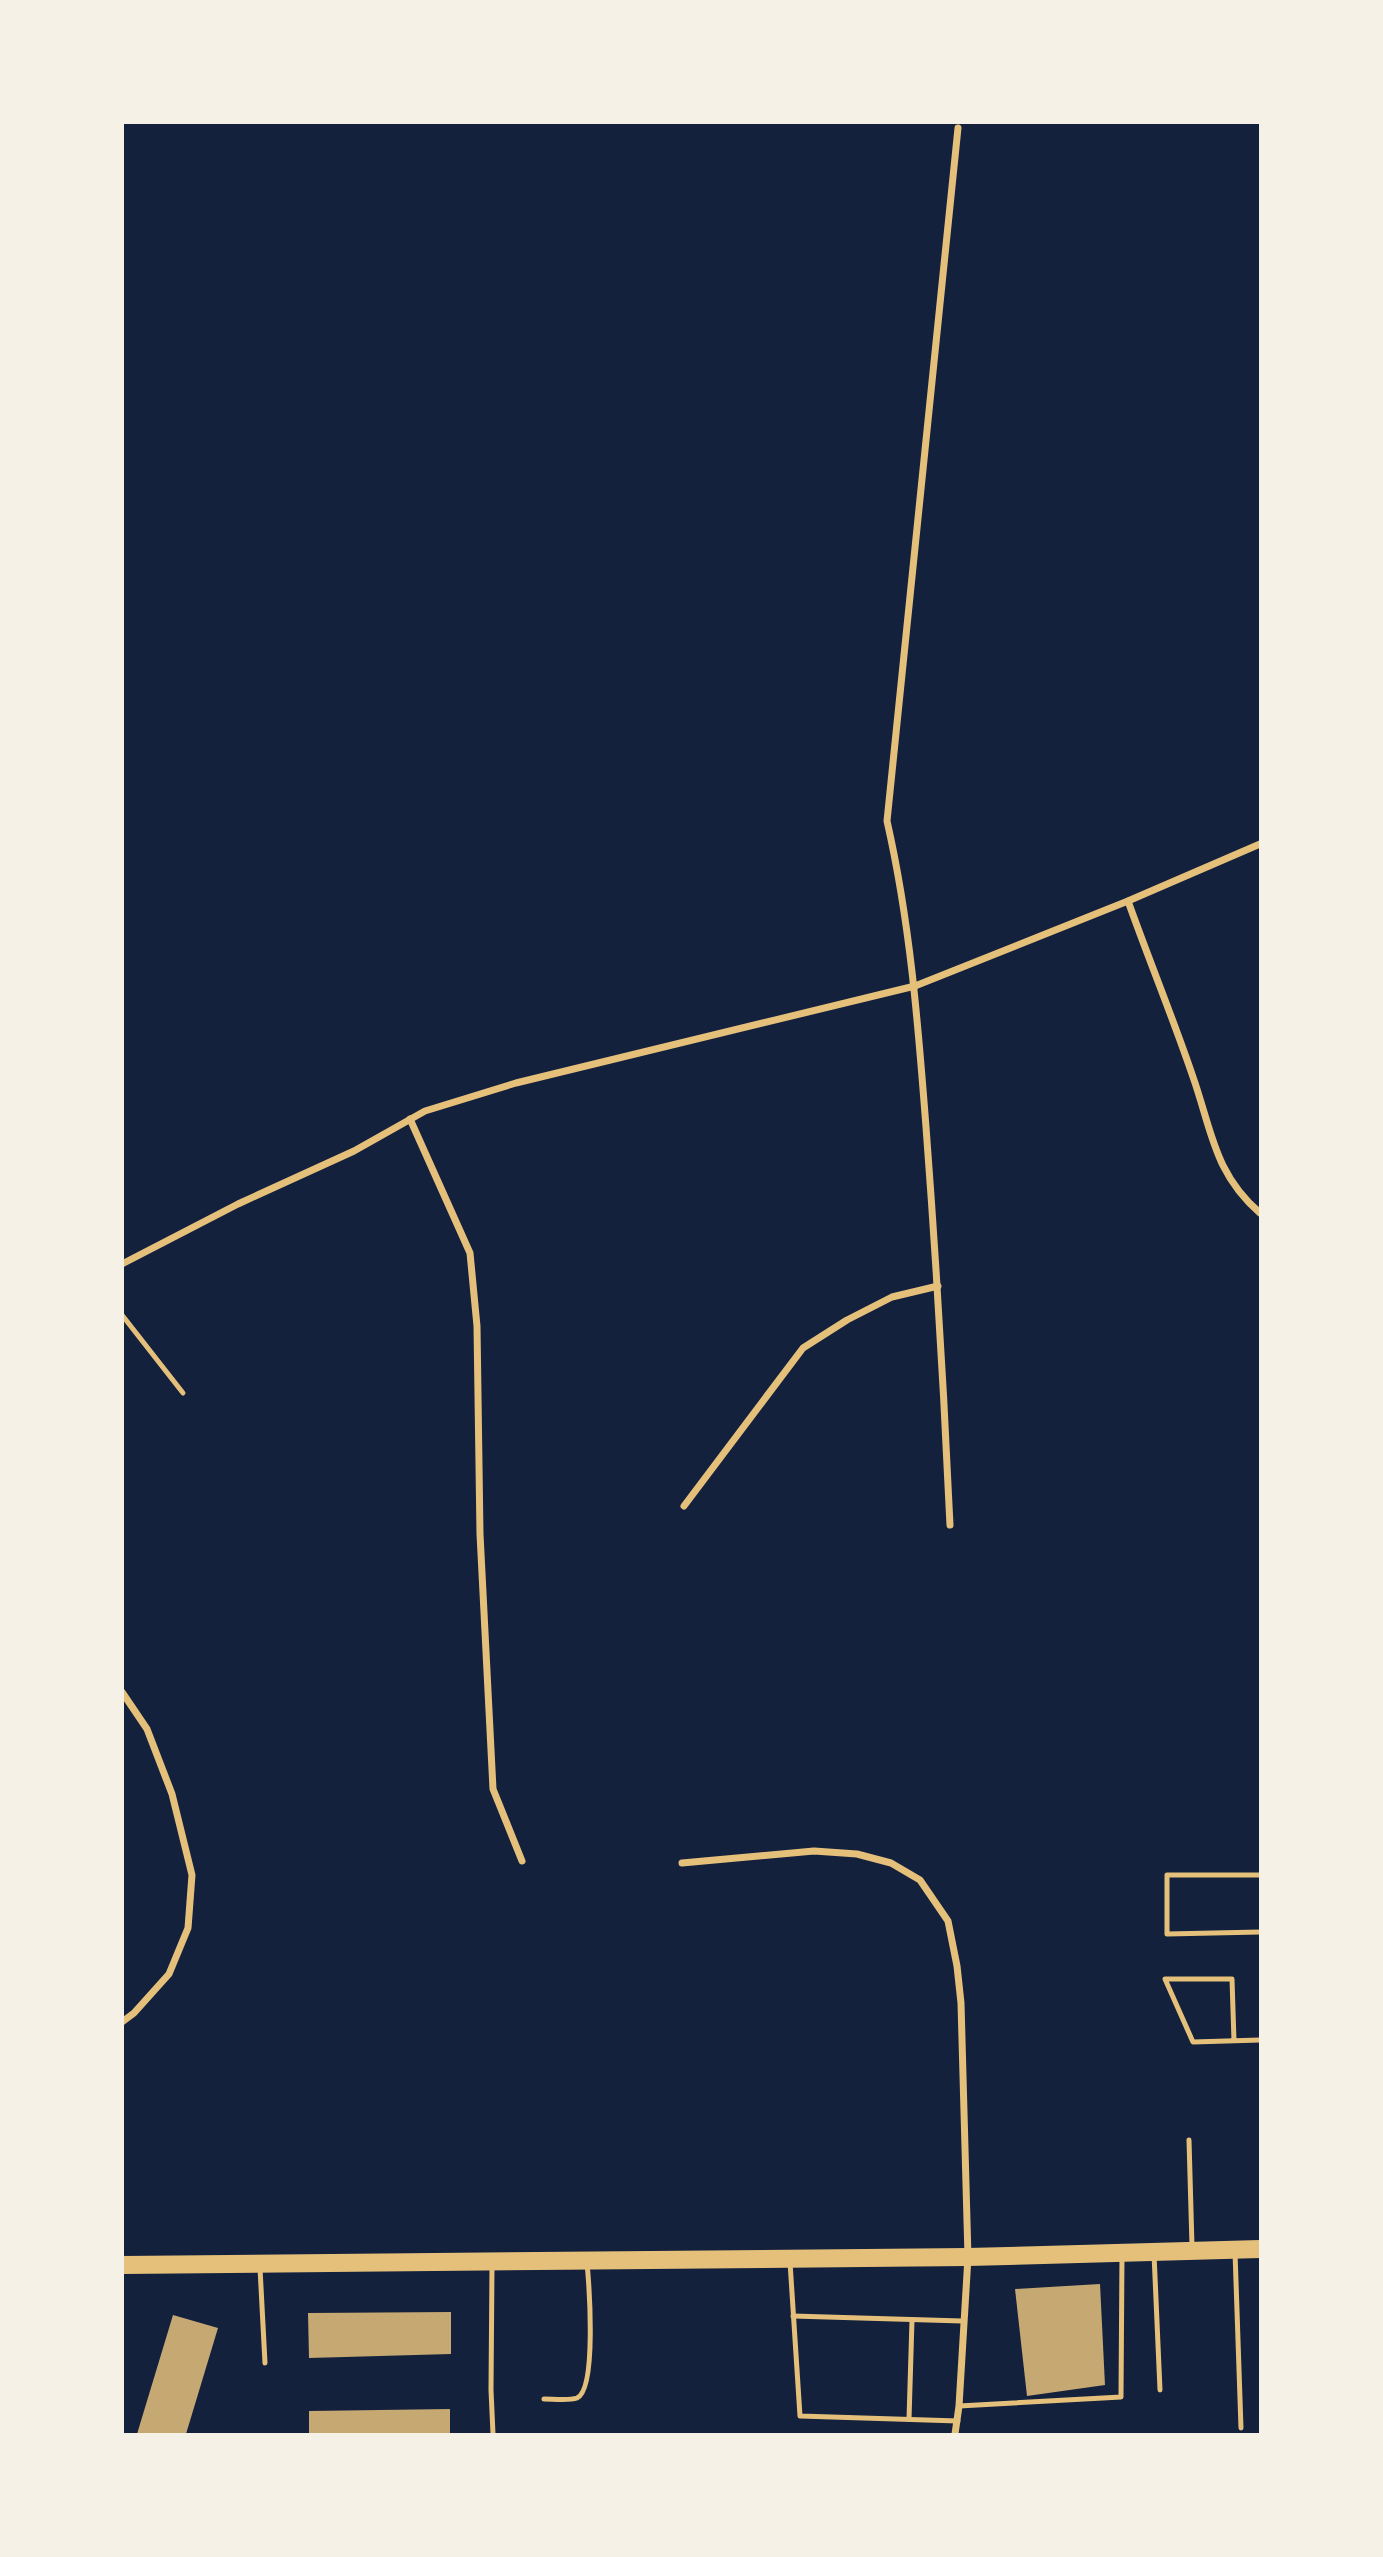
<svg xmlns="http://www.w3.org/2000/svg" width="1383" height="2557" viewBox="0 0 1383 2557" font-family="'Nunito Sans',sans-serif">
<style>
.building{fill:#c6a872}
.lines{fill:none;stroke-linecap:round;stroke-linejoin:round}
.service{stroke:#e5c07b;stroke-width:5}
.minor{stroke:#e5c07b;stroke-width:7}
.primary{stroke:#e5c07b;stroke-width:18}
</style>
<rect width="100%" height="100%" fill="#14213d"/>
<g class="building">
<path d="M1100,2284L1105,2385L1027,2396L1015,2289Z"/>
<path d="M451,2312V2354L309,2358L308,2313Z"/>
<path d="M173,2315L218,2328L186,2434H137Z"/>
<path d="M450,2409V2434H309V2411Z"/>
</g>
<g class="lines">
<g class="service">
<path d="M122,1315L183,1393"/>
<path d="M1260,1875H1167V1934L1260,1932"/>
<path d="M1234,2041L1232,1979H1165L1193,2042L1260,2040"/>
<path d="M1189,2140L1192,2246"/>
<path d="M1235,2252L1241,2428"/>
<path d="M1154,2254L1160,2390"/>
<path d="M790,2262L800,2416L958,2421"/>
<path d="M492,2266L491,2390L493,2434"/>
<path d="M260,2268L265,2363"/>
<path d="M793,2316L962,2321"/>
<path d="M544,2399C553,2399 569,2401 577,2398C597,2389 589,2284 587,2263"/>
<path d="M959,2406L1121,2397L1122,2254"/>
<path d="M909,2419L912,2320"/>
</g>
<g class="minor">
<path d="M1128,901C1149,960 1173,1018 1193,1077C1212,1131 1214,1173 1260,1213"/>
<path d="M410,1119L470,1253L477,1326L480,1534L493,1789L522,1861"/>
<path d="M122,1264L238,1204L354,1151L425,1111L516,1083L915,986L1128,901L1260,844"/>
<path d="M684,1506L803,1348L847,1320L892,1297L938,1286"/>
<path d="M950,1525C944,1392 936,1259 926,1127C918,1023 910,922 887,821L958,128"/>
<path d="M122,1692L147,1729L172,1794L192,1875L188,1928L169,1974L134,2013L122,2022"/>
<path d="M682,1863L814,1851L857,1854L891,1863L920,1880L948,1921L957,1966L961,2003L968,2257L959,2406L955,2434"/>
</g>
<path class="primary" d="M122,2265L968,2257L1260,2249"/>
</g>
<rect width="1383" height="2557" fill="none" stroke="#f6f1e7" stroke-width="248"/>
</svg>
